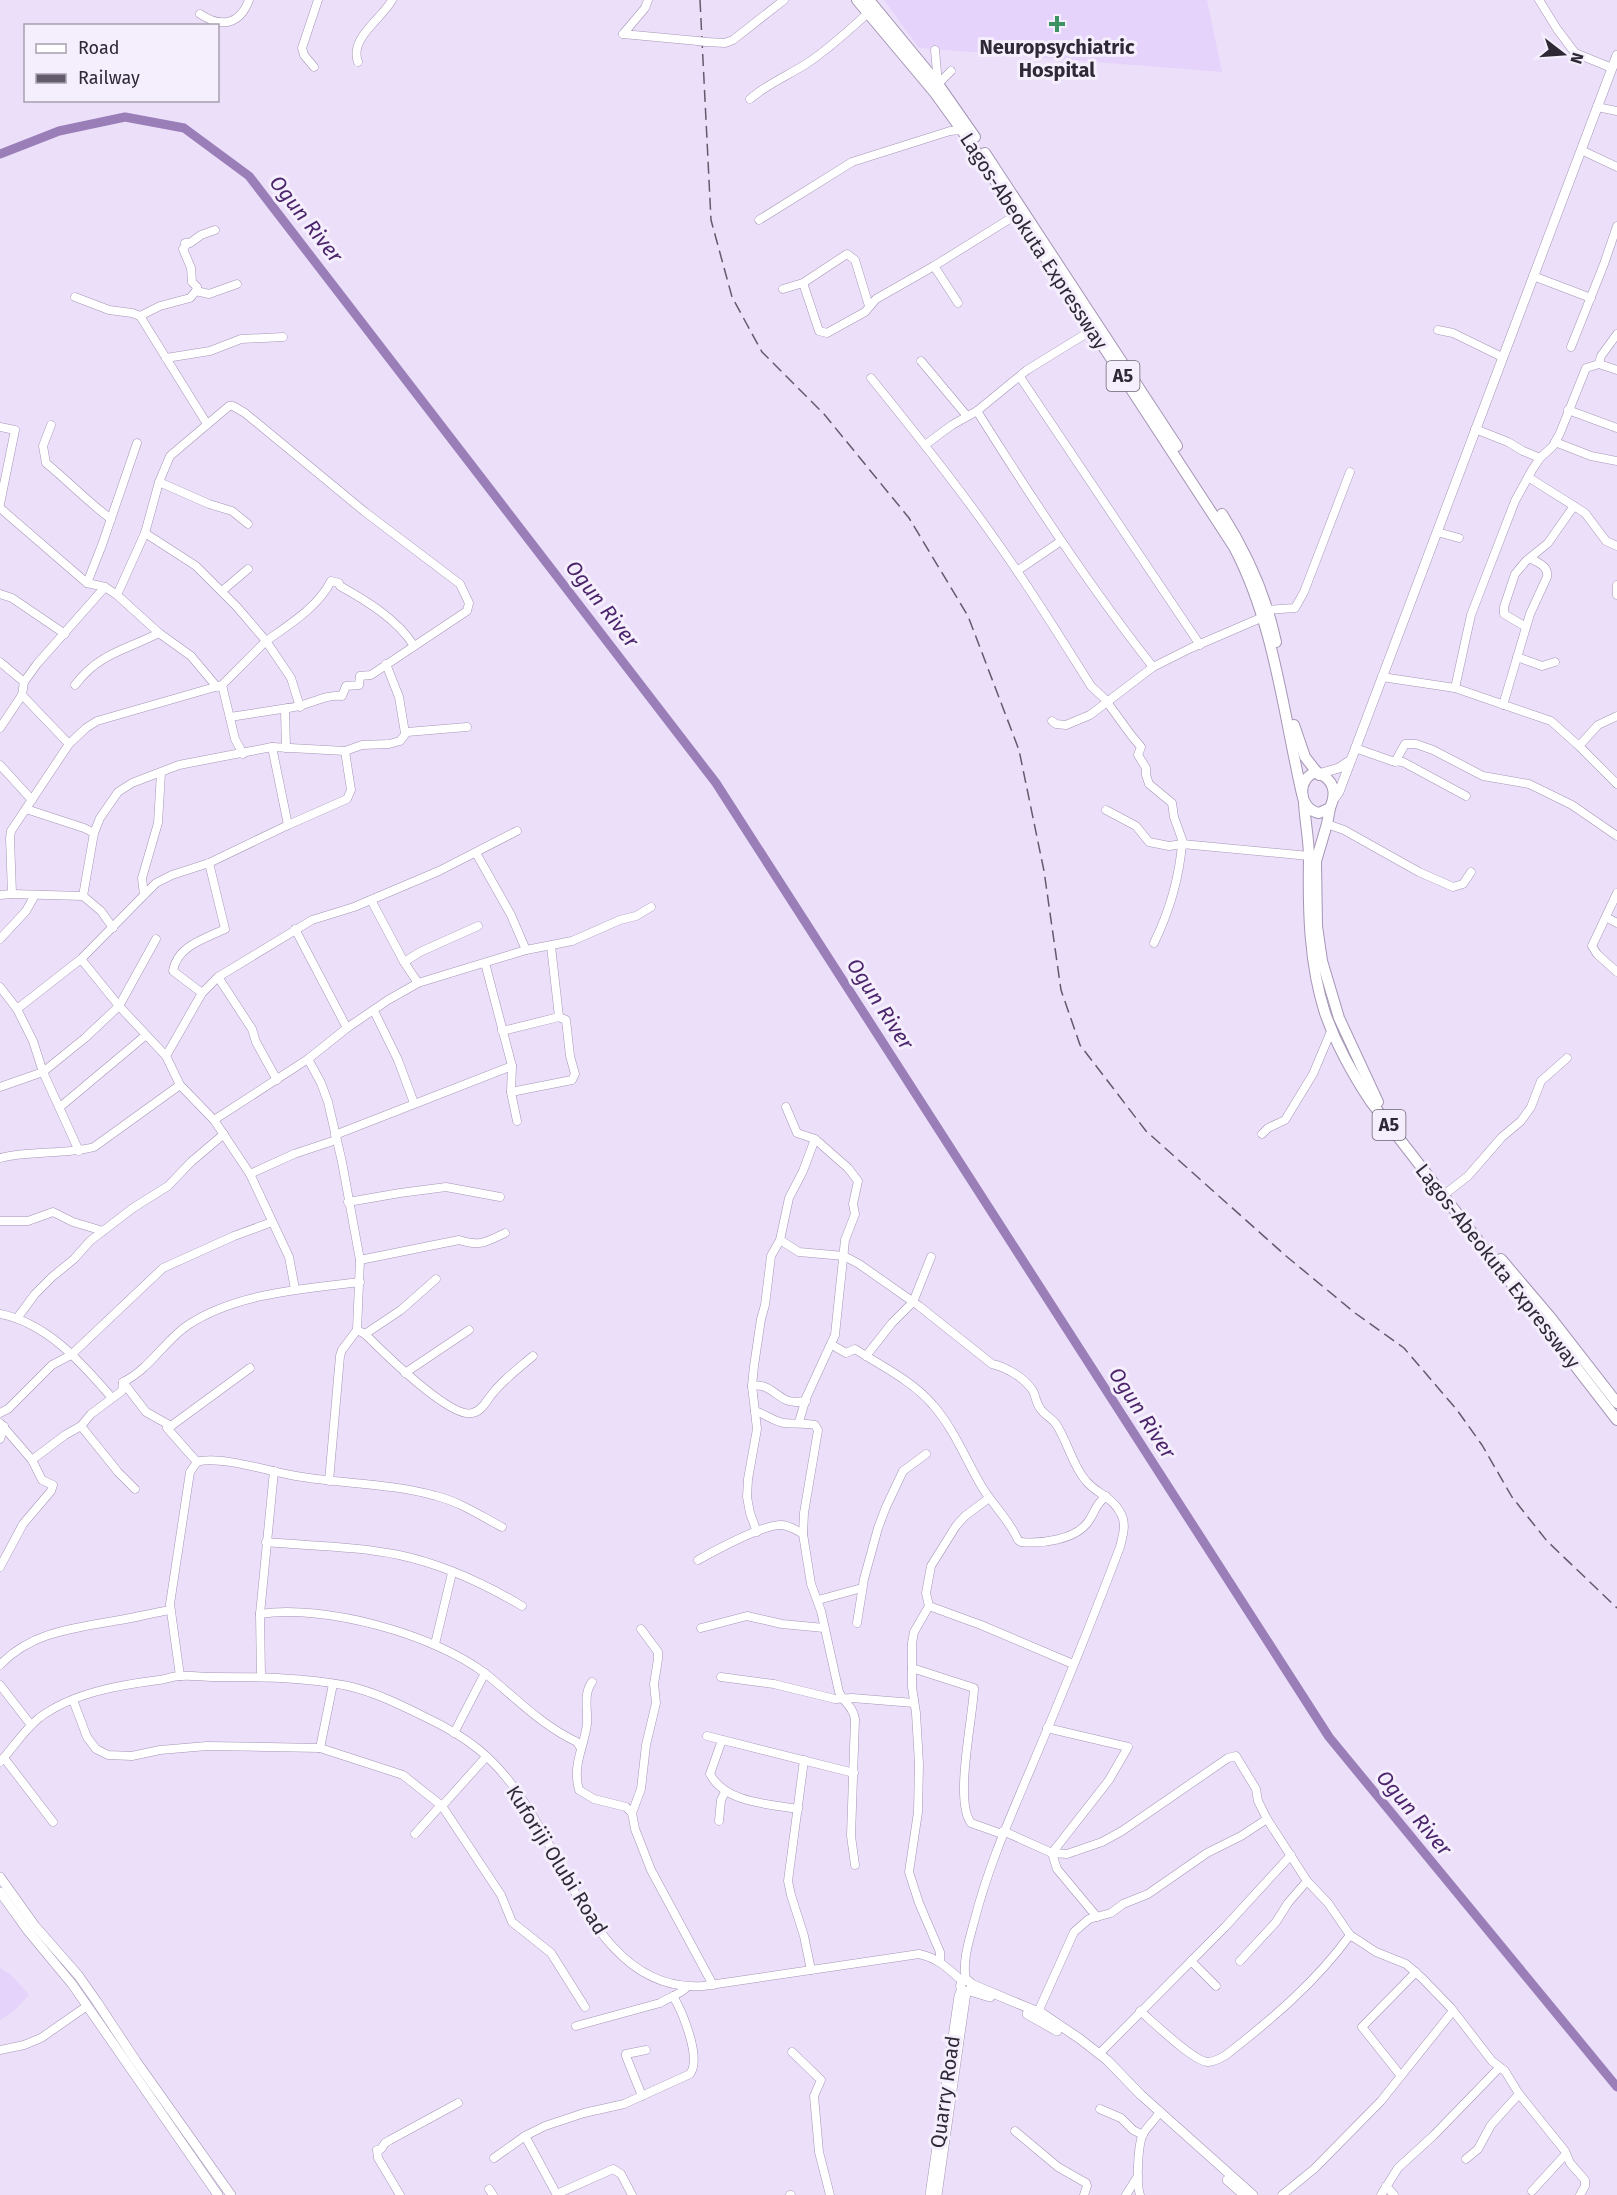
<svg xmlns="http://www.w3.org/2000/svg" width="1617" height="2195" viewBox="0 0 1617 2195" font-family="'Fira Sans',sans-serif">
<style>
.built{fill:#e6d3fb}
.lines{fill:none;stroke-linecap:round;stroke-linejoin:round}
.river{stroke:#9a7eb8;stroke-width:9}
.minor-casing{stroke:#a596b5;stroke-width:9}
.major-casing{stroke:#a596b5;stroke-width:10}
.highway-casing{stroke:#a596b5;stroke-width:12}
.minor{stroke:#fff;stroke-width:8}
.major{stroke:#fff;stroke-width:9}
.highway{stroke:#fff;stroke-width:10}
.rail{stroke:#635b6c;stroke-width:1.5;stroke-dasharray:12 6;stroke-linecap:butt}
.minor-bridge-casing{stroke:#a596b5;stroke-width:9;stroke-linecap:butt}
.minor-bridge{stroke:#fff;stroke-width:8}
.poi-dot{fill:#3e9163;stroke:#f5effd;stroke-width:2}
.labels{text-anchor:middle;stroke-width:6;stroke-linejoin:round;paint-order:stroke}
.shield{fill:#f5effd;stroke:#6a6472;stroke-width:1.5}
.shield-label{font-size:18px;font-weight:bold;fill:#2f2936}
.poi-label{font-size:20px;font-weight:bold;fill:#2f2936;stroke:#f5effd}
.street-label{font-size:20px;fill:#2f2936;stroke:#f5effd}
.water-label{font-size:21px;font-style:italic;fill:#4b246b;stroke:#f5effd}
</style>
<rect width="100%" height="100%" fill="#ecdffa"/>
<g class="built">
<path d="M884,0H1207L1222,72L919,48Z"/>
<path d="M0,1968L11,1975L29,1995L13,2012L0,2020Z"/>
</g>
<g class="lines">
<path class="river" d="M0,154L59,131L125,117L184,128L249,176L716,783L1329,1737L1617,2087"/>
<defs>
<g id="minor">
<path d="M1539,0L1557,29L1575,53L1612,68"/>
<path d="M200,14C221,28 240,25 249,0"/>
<path d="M623,34L698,41"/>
<path d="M623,34L645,8L648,0"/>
<path d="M706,42L725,43L733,40L784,0"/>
<path d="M935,50L938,84L951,71"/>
<path d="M358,62C349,38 382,19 392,0"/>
<path d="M314,67L304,55L302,48L318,0"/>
<path d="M750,99C767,84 787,76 806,64C829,49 848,31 868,13"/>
<path d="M1597,107L1617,111"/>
<path d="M1581,150L1617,167"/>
<path d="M759,220L852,162L950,131L961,130"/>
<path d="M934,266L958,303"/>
<path d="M1533,276L1591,298"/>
<path d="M803,283L819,331L827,333L865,312L876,299L934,266L1016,215"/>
<path d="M783,289L803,283L847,254L855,260L869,306"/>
<path d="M196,291L197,287L192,282L191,268L183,249L186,245L185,243H190L201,235L215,230"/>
<path d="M75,297L109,310L132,313L140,316L160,306L190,298L196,291L209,294L237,284"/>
<path d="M140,316L207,424"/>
<path d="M1438,330L1453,333L1502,357"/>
<path d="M1571,347L1604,264L1617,226"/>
<path d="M166,358L210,351L241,339L283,337"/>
<path d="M921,361L967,416"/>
<path d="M1599,364L1601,356L1617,334"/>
<path d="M1020,377L1200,645"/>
<path d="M871,378C922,441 972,504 1017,571C1043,609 1067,648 1091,686L1107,701"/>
<path d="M1568,410L1617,428"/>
<path d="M977,411C1032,499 1089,586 1153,667"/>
<path d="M51,425L43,446L46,463C68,481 88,502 111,519"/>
<path d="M0,427L15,430L0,504"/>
<path d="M1475,429L1508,442L1523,451L1540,458"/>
<path d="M1555,442L1591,456L1617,461"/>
<path d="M925,445L952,425L977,411L1027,370L1092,330"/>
<path d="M1528,477L1585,513L1606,541L1617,546"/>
<path d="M159,482L209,504L232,511L248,524"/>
<path d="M0,508L87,583L105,587L117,595L159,633L191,656L217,687"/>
<path d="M1437,532L1459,538"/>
<path d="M145,533L196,566L237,607L266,641C289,625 319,606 331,581L339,583L340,586C367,601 398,620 414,646"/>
<path d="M1017,571L1061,541"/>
<path d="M87,583L102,545L137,443"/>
<path d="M1617,585V595"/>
<path d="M222,591L248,569"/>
<path d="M0,594L12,598L65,634"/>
<path d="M117,595L145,533L159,482L170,456L229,406H233L245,413L365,512L460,584L469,603L467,611L371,675L360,676L359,685L346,686L342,696C323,694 307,707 288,708L285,711L286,748"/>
<path d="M1268,610L1295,608L1304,592L1350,472"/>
<path d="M1526,627L1504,614V607L1515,574L1526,561L1548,543L1574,506"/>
<path d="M1517,657L1542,666L1555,662"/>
<path d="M0,662L24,682"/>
<path d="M386,664L399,697L405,733L407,732"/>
<path d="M1382,677L1455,688L1551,721L1579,746L1598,725L1617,716"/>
<path d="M75,685C99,653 126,650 159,633"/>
<path d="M222,685L235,739L243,754"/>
<path d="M1455,688L1471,615L1515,501L1532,470L1540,458L1553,446L1560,433L1586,368L1599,364L1617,370"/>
<path d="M22,695L69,744"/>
<path d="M1107,702L1131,735L1141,747L1138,755L1146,768V775L1149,784L1172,803L1174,817L1184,845"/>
<path d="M1503,705L1530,614L1547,577C1549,566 1538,563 1530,558"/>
<path d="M230,717L288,708"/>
<path d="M1052,721L1056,724L1066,725L1090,715L1153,667L1191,648L1263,617"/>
<path d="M0,728L22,695L24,682L37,664L105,587"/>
<path d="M1579,746L1617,784"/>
<path d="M1355,748L1392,761L1403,762L1466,796"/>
<path d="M1395,762L1405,744H1416L1433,750L1483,776L1529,784L1572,805L1617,836"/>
<path d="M0,765L32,800"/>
<path d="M26,809L84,828L94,833"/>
<path d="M1106,810L1136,826L1149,842L1169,846L1182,844L1309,856"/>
<path d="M1327,824L1344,830L1419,872L1453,887L1463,884L1471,872"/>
<path d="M288,825L347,799L351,790L345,751"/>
<path d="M476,853L511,915L526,950"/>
<path d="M1617,893L1592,946L1597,954L1617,972"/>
<path d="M12,894L10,838L11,831L69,744L86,728L97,721L222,685L266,641L291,678L300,707"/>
<path d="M0,895L12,894L83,896L101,911L113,928"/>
<path d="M144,895L142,878L158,823L161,773"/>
<path d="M83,896L94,833L100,818L118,792L132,783L179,765L272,747L345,751L362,745L389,744L400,741L407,732L467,727"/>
<path d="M371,900L404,962L418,983"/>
<path d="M1606,917L1617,923"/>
<path d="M295,929L347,1028"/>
<path d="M0,939L26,911L35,895"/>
<path d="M1154,943C1170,910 1179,880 1182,844"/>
<path d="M551,946L559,1017"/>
<path d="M81,959L119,1006L166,1056L180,1085L214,1120L250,1174L289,1257L295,1289"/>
<path d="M404,962L420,952L478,926"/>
<path d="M485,963L512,1066L511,1092L517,1121"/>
<path d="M218,977L252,1029L256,1042L277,1080"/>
<path d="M0,987L17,1009L33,1041L43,1072L79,1151"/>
<path d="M202,993L173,971C177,946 204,939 225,929L209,863"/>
<path d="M17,1009L81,959L156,883L172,875L209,863L288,825L272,747"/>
<path d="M374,1011L398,1060L414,1103"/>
<path d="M502,1031L559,1017L566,1020L570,1056L575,1074L572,1080L511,1092"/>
<path d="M166,1056L202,993L218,977L312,920L354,907L439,871L517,831"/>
<path d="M308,1059L321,1083L328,1102L342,1162L360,1260L357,1330L342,1350L340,1356L329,1481"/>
<path d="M0,1087L43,1072L85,1038L119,1006L156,939"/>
<path d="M60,1107L146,1035"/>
<path d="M786,1107L797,1133L815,1139L848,1168L858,1181L853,1204L855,1214L845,1240L835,1335L806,1398L799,1422"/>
<path d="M214,1120L308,1059L347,1028L388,1000L418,983L526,950L572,941L620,920L636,916L651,907"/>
<path d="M1262,1134L1268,1128L1285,1120L1313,1074L1332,1029"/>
<path d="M335,1135L512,1066"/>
<path d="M0,1158C32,1150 64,1155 94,1147L180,1085"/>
<path d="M250,1174L294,1154L336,1140"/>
<path d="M1445,1194L1468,1176L1502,1137L1521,1121L1531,1107L1541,1081L1567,1058"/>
<path d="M348,1202L400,1193L446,1187L500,1197"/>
<path d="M0,1221H28L53,1212L73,1222L103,1231"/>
<path d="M780,1240L799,1252L844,1256L859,1264L919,1306L992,1364C1006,1367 1025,1378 1033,1391C1036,1397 1036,1403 1040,1408C1044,1415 1052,1418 1056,1424C1068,1442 1072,1465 1086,1481C1096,1493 1112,1497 1120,1512C1127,1523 1123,1535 1120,1547C1092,1621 1062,1695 1031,1768C1009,1820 988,1867 974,1922C969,1941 962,1961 966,1981"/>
<path d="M360,1260L459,1240C480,1247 486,1242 505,1233"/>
<path d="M0,1314C47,1323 82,1363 112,1398"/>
<path d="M18,1317L35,1294L52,1277L74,1259L90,1241L133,1208L168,1186L191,1162L224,1134"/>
<path d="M357,1330L365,1334C381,1350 450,1419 472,1413C480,1412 485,1404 489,1398C501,1381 518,1369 533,1356"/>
<path d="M365,1334L401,1310L436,1279"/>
<path d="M832,1345L846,1353L855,1349C881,1366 913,1381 933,1405C954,1429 966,1460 982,1487C993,1505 1010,1521 1018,1540L1021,1542C1041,1544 1075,1540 1088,1522C1096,1511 1094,1506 1106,1496"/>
<path d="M866,1356L892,1323L913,1302L931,1257"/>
<path d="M405,1373L469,1330"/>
<path d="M123,1382L146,1412L171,1426L167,1428L197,1462"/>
<path d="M752,1386C767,1383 774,1394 786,1400C792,1403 799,1402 806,1401"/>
<path d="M755,1411C765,1414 775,1422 784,1423C794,1424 803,1423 815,1425L818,1430L804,1513L803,1534L811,1584L821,1611L839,1692C844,1704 852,1704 855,1719L851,1836L855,1865"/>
<path d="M0,1413L8,1409L52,1365L71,1355L163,1268L234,1236L272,1222"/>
<path d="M0,1423L32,1460L42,1480L53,1485L51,1491L23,1524L0,1567"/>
<path d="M81,1426L118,1472L135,1489"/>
<path d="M171,1426L250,1368"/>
<path d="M0,1439L4,1426"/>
<path d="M32,1460L65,1435L81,1426L91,1414L122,1391L123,1382C150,1369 164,1341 188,1325C236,1293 303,1289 360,1282"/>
<path d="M757,1532L750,1513L747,1497L748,1479L757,1429L752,1386L754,1366L761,1319L765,1305L771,1256L780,1240L789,1198L803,1171L815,1139"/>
<path d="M266,1542C310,1546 355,1546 399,1555C441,1564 485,1584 522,1606"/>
<path d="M698,1560C716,1550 762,1525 781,1525C789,1525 796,1530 803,1534"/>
<path d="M818,1600L862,1588"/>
<path d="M929,1606L981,1625L1073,1664"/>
<path d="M260,1614C324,1604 434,1634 486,1674C516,1698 541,1725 577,1742L580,1747"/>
<path d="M857,1623L864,1579L878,1528L886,1507L903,1471L926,1454"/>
<path d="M701,1628L747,1616L782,1624L824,1628"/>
<path d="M641,1629L658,1652V1659L654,1684L656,1703L646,1745L641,1789L632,1813L635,1829L651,1870L713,1985"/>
<path d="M435,1644L452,1573"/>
<path d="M0,1665C32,1631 76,1628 120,1620C137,1617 153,1613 170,1610"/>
<path d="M912,1668L974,1688C973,1718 954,1801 971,1823L1002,1834"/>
<path d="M180,1676L170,1604L190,1472L197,1462C219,1455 272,1472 296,1476C342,1484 391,1483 436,1496C460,1502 481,1516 502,1527"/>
<path d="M261,1677L260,1614L274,1471"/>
<path d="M721,1677L774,1684L835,1699L852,1698L914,1703"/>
<path d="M592,1682C583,1694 588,1710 587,1724C584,1747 572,1765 579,1790L594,1799L626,1807L632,1813"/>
<path d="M0,1685L31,1725"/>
<path d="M73,1700L87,1737L96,1749L108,1755L132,1756L160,1750L207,1746L320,1748L403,1775L442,1806L501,1895L512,1922L551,1953L585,2007"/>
<path d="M1047,1728L1128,1747L1109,1780L1052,1853L1057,1869L1097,1917"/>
<path d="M454,1733L485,1673"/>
<path d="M707,1736L854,1773"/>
<path d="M722,1740L710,1774C725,1803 769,1804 798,1809"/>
<path d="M320,1748L333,1684"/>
<path d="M4,1758L53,1822"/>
<path d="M804,1760L788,1881L791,1895L804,1936L811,1970"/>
<path d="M0,1762C13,1748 24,1730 39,1718C72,1693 119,1685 159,1680C166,1679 173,1676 181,1676C191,1675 202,1677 212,1677C256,1677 305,1677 348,1686C374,1692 399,1704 423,1716C442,1725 461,1735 478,1749C499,1766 518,1791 532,1815C573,1880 608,1993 703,1986L919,1954C938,1958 949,1969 963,1982"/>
<path d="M442,1806L486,1757"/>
<path d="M719,1821L721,1800L725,1792"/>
<path d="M1003,1831L1052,1853L1067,1854L1102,1842L1122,1831L1228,1758L1236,1756L1256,1789L1258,1801L1267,1819L1307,1881L1328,1903L1350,1935L1376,1952L1406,1964L1422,1978L1451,2008L1492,2061L1505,2071L1519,2094L1565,2151L1570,2163L1585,2180V2186L1580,2195"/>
<path d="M415,1834L441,1805"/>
<path d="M1191,1961L1216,1986"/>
<path d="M1240,1961L1276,1922L1288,1903L1307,1881"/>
<path d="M940,1962V1952L919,1903L909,1872L918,1812L919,1764L916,1713L912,1687V1643L914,1632L929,1606L926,1593L931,1566L956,1526L965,1516L989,1498"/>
<path d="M1140,2011C1152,2021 1194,2062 1208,2062C1214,2062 1221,2058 1226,2055C1272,2019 1316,1982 1350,1935"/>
<path d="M1038,2012L1074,1932L1089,1919L1111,1913L1123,1904L1148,1894L1207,1853L1241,1836L1267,1819"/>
<path d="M576,2026L660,2003C670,1997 679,1995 687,1987"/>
<path d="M0,2050L24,2045L41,2038L87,2006"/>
<path d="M792,2052L821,2080L814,2096L819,2152L830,2195"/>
<path d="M1099,2054L1225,1927L1291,1855"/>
<path d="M1401,2076L1362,2027L1416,1972"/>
<path d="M642,2096L626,2056V2054L646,2050"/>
<path d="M1100,2109L1121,2118L1133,2130L1143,2135"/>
<path d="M1015,2131L1058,2167L1086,2183L1087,2186L1084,2195"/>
<path d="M525,2136L557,2195"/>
<path d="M494,2158L525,2136L545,2126L584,2113L624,2104L690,2074C702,2058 682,2011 673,1996"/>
<path d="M1466,2159L1478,2149L1491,2125L1519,2094"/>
<path d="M1386,2186L1394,2195"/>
<path d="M489,2189L493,2195"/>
<path d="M1532,2191L1566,2154"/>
<path d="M557,2194L613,2169L621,2174L632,2195"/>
<path d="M400,2195L378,2158L377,2150L381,2149L385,2143L390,2140L458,2103"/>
<path d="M790,2195H791"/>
<path d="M1126,2195L1138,2176"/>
<path d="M1140,2195C1136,2183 1138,2148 1142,2136C1145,2129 1152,2123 1157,2116"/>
<path d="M1282,2195L1314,2169L1381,2101L1452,2012"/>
<path d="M1381,2195L1398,2168L1434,2135L1500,2067"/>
</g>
<g id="major">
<path d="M1322,773L1339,768L1351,760"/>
<path d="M1333,800L1339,792L1345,776L1617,55"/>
<path d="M0,1877L35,1926L78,1975L97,2002L136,2061L231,2195"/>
<path d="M0,1892L28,1931L72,1984L218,2195"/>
<circle cx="966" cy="1986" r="5.5"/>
<path d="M971,1984L1043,2014L1080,2039L1107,2060L1141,2095L1253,2195"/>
<path d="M970,1991L990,1997"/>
<path d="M1027,2014L1057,2031"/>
<path d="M1227,2180L1244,2195"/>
<path d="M930,2195L959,1996L962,1989"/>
<path d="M937,2195L966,1992"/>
</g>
<g id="highway">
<path d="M857,0L935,93L966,136L1234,547C1274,623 1283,711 1302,794"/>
<path d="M869,0L938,84L975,137"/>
<path d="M985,153L1177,446"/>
<path d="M1222,514C1248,555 1266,595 1276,642"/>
<path d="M1294,725L1305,757L1319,775"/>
<path d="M1317,772C1332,779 1338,790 1330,808L1319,813C1298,809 1296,777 1317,772Z"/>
<path d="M1304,803C1305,821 1309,840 1309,858C1308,909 1309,963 1325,1013C1336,1044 1353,1075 1371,1102L1617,1420"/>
<path d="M1330,808L1327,824L1316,861L1317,926L1322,961L1339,1018L1378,1102"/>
<path d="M1501,1259L1551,1318L1617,1403"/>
</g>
</defs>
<use href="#minor" class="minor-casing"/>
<use href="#major" class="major-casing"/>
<use href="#highway" class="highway-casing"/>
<use href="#minor" class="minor"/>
<use href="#major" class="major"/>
<use href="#highway" class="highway"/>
<path class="rail" d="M700,0L711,220L732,297L762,352L824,414L909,518L968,616L1019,750L1044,871L1061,990L1080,1045L1146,1131L1286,1256L1355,1313L1404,1348L1457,1410L1482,1445L1512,1497L1547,1541L1617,1608"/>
<defs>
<path id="minor-bridge" d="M698,41L706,42"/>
</defs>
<use href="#minor-bridge" class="minor-bridge-casing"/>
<use href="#minor-bridge" class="minor-bridge"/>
</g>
<path class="poi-dot" d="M1054 15h6v6h6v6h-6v6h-6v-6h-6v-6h6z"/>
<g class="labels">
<g class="shield">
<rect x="1106.5" y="361" width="33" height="30" rx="4.5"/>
<rect x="1372.5" y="1110" width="33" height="30" rx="4.5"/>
</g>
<g class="shield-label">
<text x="1123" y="382">A5</text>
<text x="1389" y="1131">A5</text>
</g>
<g class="poi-label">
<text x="1057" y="54">Neuropsychiatric<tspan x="1057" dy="23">Hospital</tspan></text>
</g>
<g class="street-label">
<text transform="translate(1034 241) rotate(57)" y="7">Lagos-Abeokuta Expressway</text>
<text transform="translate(1498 1266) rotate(52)" y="7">Lagos-Abeokuta Expressway</text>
<text transform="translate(557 1860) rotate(58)" y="7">Kuforiji Olubi Road</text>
<text transform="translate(945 2092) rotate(-82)" y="7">Quarry Road</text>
</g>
<g class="water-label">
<text transform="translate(306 219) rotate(52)" y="7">Ogun River</text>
<text transform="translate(602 604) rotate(52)" y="7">Ogun River</text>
<text transform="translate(880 1004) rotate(57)" y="7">Ogun River</text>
<text transform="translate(1142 1413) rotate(57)" y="7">Ogun River</text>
<text transform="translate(1414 1813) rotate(50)" y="7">Ogun River</text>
</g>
</g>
<rect x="24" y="24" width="195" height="78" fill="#f5effd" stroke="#a6a0ad" stroke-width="1.5"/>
<rect x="36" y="44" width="30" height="9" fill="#ffffff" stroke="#a6a0ad" stroke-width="1.5"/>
<text x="78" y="54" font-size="18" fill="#2f2936">Road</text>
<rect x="36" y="74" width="30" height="9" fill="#635b6c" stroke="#a6a0ad" stroke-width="1.5"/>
<text x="78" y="84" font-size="18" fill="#2f2936">Railway</text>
<g transform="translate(1563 54) rotate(107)" stroke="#f5effd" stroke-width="4.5" paint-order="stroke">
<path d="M0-4.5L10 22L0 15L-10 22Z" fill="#2f2936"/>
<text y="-9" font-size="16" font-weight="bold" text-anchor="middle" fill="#2f2936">N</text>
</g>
</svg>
